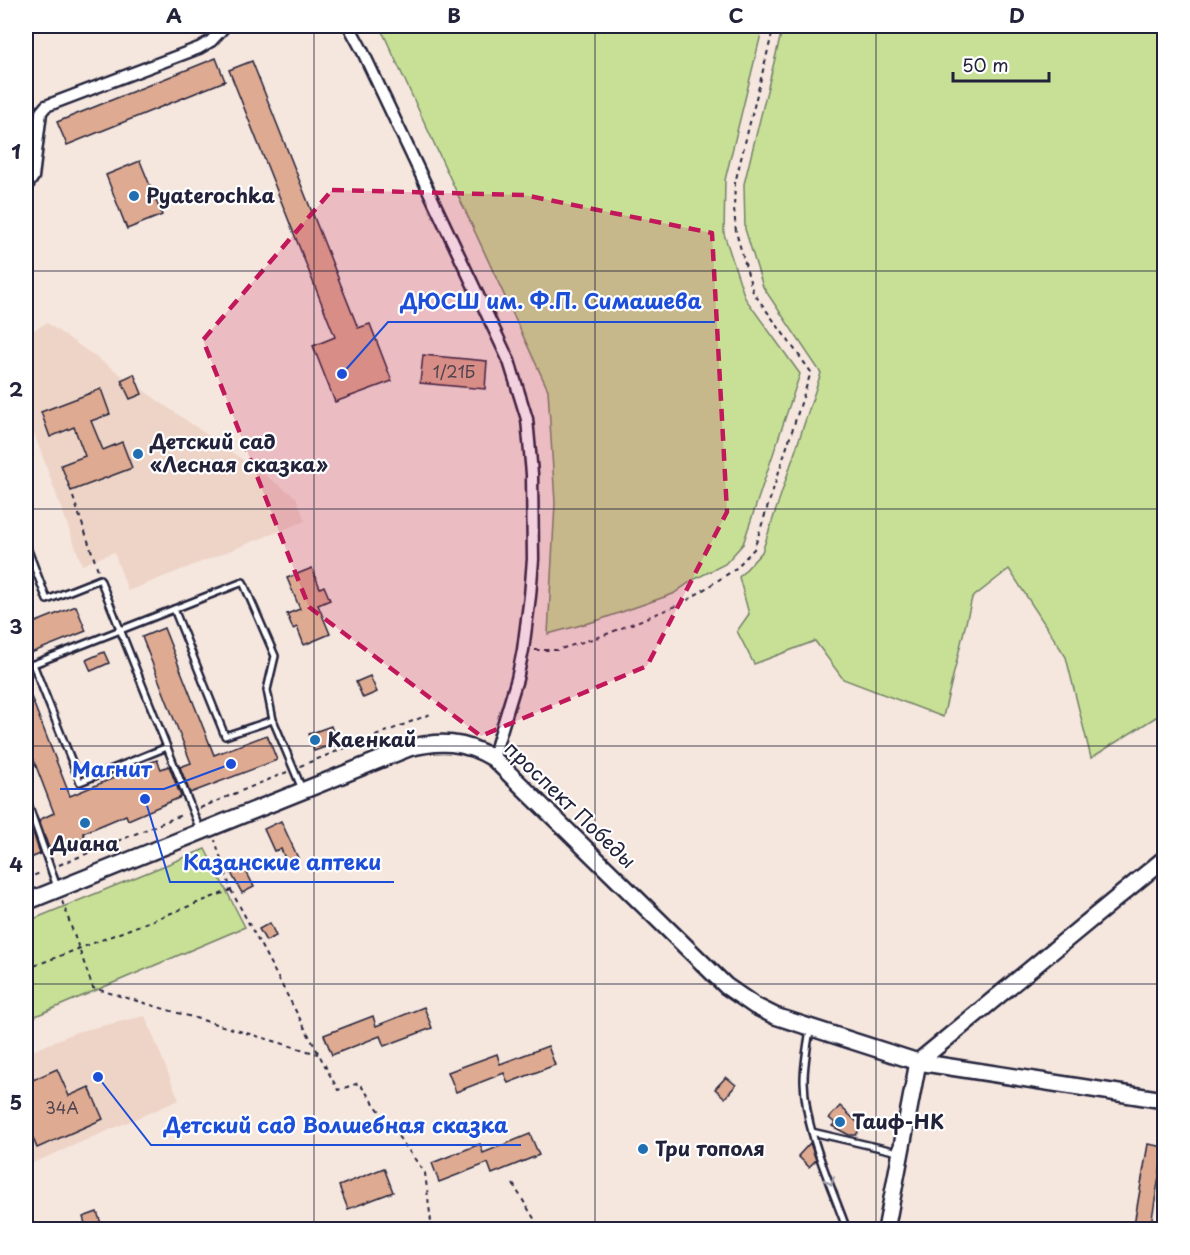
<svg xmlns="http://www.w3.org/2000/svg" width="1190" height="1255" viewBox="0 0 1190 1255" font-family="'Playpen Sans',sans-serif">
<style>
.built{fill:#eed4c7}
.green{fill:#c7e096;stroke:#748168;stroke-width:1.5}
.building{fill:#deaa91;stroke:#22223b;stroke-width:1.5}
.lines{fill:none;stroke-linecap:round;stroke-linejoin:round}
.lane-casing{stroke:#22223b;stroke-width:10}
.street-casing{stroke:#22223b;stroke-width:15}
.secondary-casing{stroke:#22223b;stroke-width:20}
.path{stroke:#22223b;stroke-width:2;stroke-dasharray:4.5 4.5;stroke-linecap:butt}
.lane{stroke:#fff;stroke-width:5}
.street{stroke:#fff;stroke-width:10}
.secondary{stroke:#fff;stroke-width:15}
.oneway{stroke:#9c9ca7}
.marked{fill:#c2185b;fill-opacity:0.2;stroke:#c2185b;stroke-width:4.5;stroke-dasharray:12 8;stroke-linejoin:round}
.grid{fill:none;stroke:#22223b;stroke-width:1.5;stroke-opacity:0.55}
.poi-dot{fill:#1f6fb2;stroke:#fff;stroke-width:2}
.labels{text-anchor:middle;stroke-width:4.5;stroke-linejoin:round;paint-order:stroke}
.number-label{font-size:16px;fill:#514450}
.poi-label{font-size:20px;font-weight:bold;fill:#22223b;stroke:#fff;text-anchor:start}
.street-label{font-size:20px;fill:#22223b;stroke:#fff}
.leader{fill:none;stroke:#1d4ed8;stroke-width:2}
.callout-dot{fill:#1d4ed8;stroke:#fff;stroke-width:2}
.callout-label{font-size:21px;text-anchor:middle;font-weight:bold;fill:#1d4ed8;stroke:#fff;stroke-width:4.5;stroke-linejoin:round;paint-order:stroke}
.neatline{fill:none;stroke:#22223b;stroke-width:2}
.grid-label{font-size:20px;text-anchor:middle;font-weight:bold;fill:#22223b}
</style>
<rect width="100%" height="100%" fill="#f5e6de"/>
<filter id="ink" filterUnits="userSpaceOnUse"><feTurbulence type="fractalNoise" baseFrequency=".0167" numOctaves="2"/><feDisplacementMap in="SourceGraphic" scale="12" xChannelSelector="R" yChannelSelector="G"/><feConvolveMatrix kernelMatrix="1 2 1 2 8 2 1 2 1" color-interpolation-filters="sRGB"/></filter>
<g filter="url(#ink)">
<g class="built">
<path d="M47,323L296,497L305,521L128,591L114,552L82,565L26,411V334Z"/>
<path d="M145,1016L179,1100L26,1166V1054L76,1032Z"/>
</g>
<g class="green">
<path d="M378,26H763L725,180L724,234L745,298L800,374L743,544L725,564L693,580L673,594L596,621L548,634L555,503L548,390L384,35Z"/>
<path d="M783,26H1164V712L1091,758L1066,657L1009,569L972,598L943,717L843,679L815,641L754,664L737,631L749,614L739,577L762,552L821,373L763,287L745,229L744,184Z"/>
<path d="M205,849L245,927L26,1020V922Z"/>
</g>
<g class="building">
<path d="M216,58L225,81L67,145L57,122Z"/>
<path d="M252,61L358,328L370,324L392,381L335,402L313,346L335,337L229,70Z"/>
<path d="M140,161L162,215L127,229L106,175Z"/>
<path d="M423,355L487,361L485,389L420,383Z"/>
<path d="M134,374L142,394L130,399L121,380Z"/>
<path d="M101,389L110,414L91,421L103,450L122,442L132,468L71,491L61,465L85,456L74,427L50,437L41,412Z"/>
<path d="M312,568L320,588L324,586L330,600L318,605L330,634L304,645L297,627L293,629L287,614L300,609L287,578Z"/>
<path d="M76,606L86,631L26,655V626Z"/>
<path d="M164,628L214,755L267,735L277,760L190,793L180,767L191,763L142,637Z"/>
<path d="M104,652L109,663L91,671L86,660Z"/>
<path d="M370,676L377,692L363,698L356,682Z"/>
<path d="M26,684L70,796L157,760L161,769L169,766L181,797L128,820L126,815L83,833L85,837L50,851L39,820L54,813L26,740Z"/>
<path d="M331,726L337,743L314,751L309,734Z"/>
<path d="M281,821L298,858L287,863L281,849L274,851L264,829Z"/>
<path d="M31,826L40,854L26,860V828Z"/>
<path d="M243,865L254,887L242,893L230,871Z"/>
<path d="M270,923L276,936L266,941L259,929Z"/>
<path d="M424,1007L432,1028L384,1046L380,1036L332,1055L324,1035L373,1016L376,1026Z"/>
<path d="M548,1046L555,1065L508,1083L504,1073L456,1092L448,1072L497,1054L500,1064Z"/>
<path d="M57,1069L69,1096L89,1087L103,1119L37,1148L26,1121V1083Z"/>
<path d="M726,1077L736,1085L725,1098L715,1089Z"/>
<path d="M840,1106L858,1123L860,1128L856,1135H849L832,1126L835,1123L829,1118Z"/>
<path d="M530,1134L539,1155L492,1174L488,1163L439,1182L432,1163L480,1144L483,1153Z"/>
<path d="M810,1143L816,1160L809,1167L798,1156Z"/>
<path d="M1148,1144L1164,1147L1150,1230H1133Z"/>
<path d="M384,1168L393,1192L348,1209L339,1186Z"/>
<path d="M97,1212L102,1226L87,1230L83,1217Z"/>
</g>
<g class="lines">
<defs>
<g id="lane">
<path d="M26,545L47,600L100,579L200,830"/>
<path d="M174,609L225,736L273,720"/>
<path d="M33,664L80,782L167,747"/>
<path d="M26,667L243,582L275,656L267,690L273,720L302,789"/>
<path d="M26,798L57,887"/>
<path d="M810,1030C807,1047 804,1064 804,1081C805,1132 830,1182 847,1230"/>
<path d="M812,1132L898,1152"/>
</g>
<g id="street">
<path d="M349,26L362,50L509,361L527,419L532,474L533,559L530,596L523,650L517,679L493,758"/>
<path d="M26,187L33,177L41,112L46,106L199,48L211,41L225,26"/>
</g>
<g id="secondary">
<path d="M26,902L409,748C440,740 464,741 493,758L726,986L755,1006L775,1016L918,1062L1164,1100"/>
<path d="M918,1062L1164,859"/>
<path d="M886,1230L918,1062"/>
</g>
</defs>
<use href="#lane" class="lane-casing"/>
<use href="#street" class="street-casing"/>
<use href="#secondary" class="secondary-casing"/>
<g class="path">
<path d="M73,497L98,570"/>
<path d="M535,650H557L602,636L683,603L734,570L754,549L811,372L753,292L736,232L734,208L735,183L774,26"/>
<path d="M300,766L433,713"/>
<path d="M200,808L287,772"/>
<path d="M59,865L184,814"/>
<path d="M26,879L42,872"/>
<path d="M231,890L338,1090L359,1083L425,1173L432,1230"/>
<path d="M62,901L93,988L318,1054"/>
<path d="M26,969L231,890L215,840"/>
<path d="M513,1184L541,1230"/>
<path d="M163,1224L170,1230"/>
</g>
<use href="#lane" class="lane"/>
<use href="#street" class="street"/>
<use href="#secondary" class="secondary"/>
</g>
<defs><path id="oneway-chevron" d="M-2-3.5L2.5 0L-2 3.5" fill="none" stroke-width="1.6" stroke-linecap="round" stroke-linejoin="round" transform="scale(1.5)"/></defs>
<use class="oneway" href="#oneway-chevron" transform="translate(830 1181) rotate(70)"/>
</g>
<path class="marked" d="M332,190L524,195L712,233L727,512L647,666L481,736L309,607L203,340Z"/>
<path class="grid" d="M314,26V1230M595,26V1230M876,26V1230M26,271H1164M26,509H1164M26,746H1164M26,984H1164"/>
<g class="poi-dot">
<circle cx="134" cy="196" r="6"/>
<circle cx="138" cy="454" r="6"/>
<circle cx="315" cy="740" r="6"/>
<circle cx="85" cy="823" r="6"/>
<circle cx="840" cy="1122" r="6"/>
<circle cx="643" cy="1149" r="6"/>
</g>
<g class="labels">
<g class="number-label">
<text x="454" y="378">1/21Б</text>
<text x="62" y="1114">34А</text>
</g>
<g class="poi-label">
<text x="146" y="203">Pyaterochka</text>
<text x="150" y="449">Детский сад<tspan x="150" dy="23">«Лесная сказка»</tspan></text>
<text x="327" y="747">Каенкай</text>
<text x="85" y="851" text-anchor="middle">Диана</text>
<text x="852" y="1129">Таиф-НК</text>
<text x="655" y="1156">Три тополя</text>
</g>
<g class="street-label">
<text transform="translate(570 805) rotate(44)" y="7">проспект Победы</text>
</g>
</g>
<path class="leader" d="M342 374L388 322H715M231 764L164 789H60M145 799L170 882H394M98 1077L151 1145H521"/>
<g class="callout-dot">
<circle cx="342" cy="374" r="6"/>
<circle cx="231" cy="764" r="6"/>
<circle cx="145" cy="799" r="6"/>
<circle cx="98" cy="1077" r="6"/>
</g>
<g class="callout-label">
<text x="551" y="309">ДЮСШ им. Ф.П. Симашева</text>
<text x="112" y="777">Магнит</text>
<text x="282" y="870">Казанские аптеки</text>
<text x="336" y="1133">Детский сад Волшебная сказка</text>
</g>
<rect width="1190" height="1255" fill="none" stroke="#fff" stroke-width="66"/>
<path d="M953 72v9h96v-9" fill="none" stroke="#22223b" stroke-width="3"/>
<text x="962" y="72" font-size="18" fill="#22223b" stroke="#ffffff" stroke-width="4.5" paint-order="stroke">50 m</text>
<rect x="33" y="33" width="1124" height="1189" class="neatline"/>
<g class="grid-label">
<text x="174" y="23">A</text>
<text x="454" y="23">B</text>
<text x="736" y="23">C</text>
<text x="1017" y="23">D</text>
<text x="16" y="159">1</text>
<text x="16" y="397">2</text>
<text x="16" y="634">3</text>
<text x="16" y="872">4</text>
<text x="16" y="1110">5</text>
</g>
</svg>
